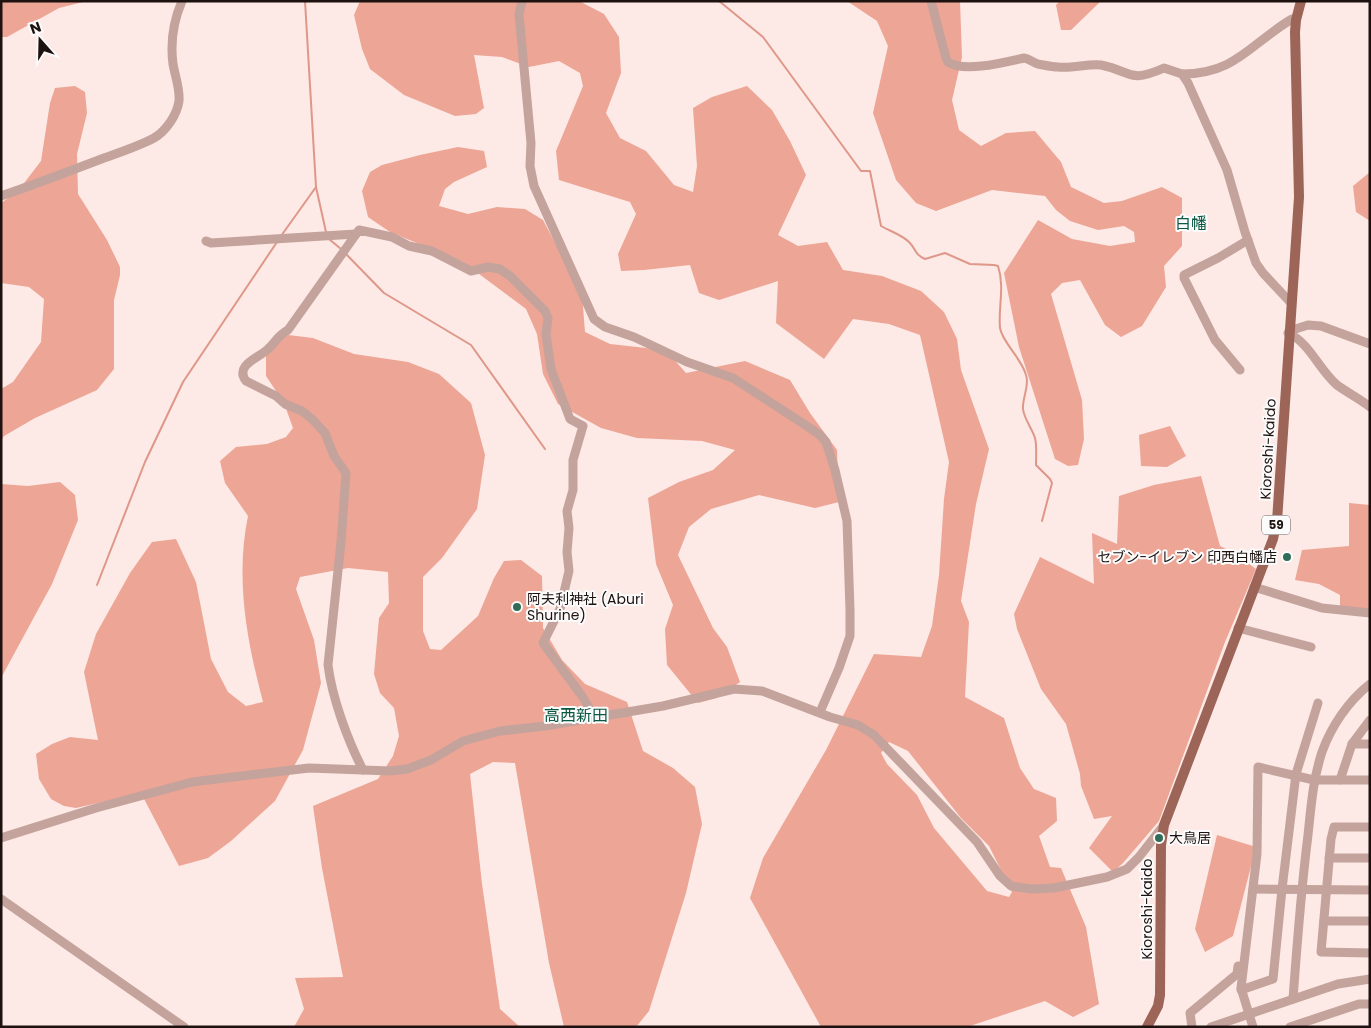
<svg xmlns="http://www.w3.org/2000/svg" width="1371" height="1028" viewBox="0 0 1371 1028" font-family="Poppins,'Noto Sans JP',sans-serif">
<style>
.forest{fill:#eda595;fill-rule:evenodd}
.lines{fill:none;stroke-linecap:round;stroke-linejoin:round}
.stream{stroke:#de9788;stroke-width:2}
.minor{stroke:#c4a39c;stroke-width:9}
.major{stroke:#9d6458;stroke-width:10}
.poi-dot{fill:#306c57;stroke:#fbfbfb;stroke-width:2}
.labels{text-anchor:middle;stroke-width:4;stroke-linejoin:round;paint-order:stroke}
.shield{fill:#fbfbfb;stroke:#605856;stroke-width:1}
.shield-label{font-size:12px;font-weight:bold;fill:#1d1210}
.street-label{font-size:14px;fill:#1d1210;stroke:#fbfbfb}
.poi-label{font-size:14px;fill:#1d1210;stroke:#fbfbfb;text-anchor:start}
.quarter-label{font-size:16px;fill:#0a5842;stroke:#fbfbfb}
</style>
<rect width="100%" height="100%" fill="#fde9e5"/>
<g class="forest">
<path d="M1,1H87L59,8L7,37H1Z"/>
<path d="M360,1H579L604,14L619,37L621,73L606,113L620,138L646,151L674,185L693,192L697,166L693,108L712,97L747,86L772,110L790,141L806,175L778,235L798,246L827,242L843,270L882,276L921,291L944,312L957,339L961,370L989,449L976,504L961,601L969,622L965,697L1004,718L1020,768L1034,789L1056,798L1057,821L1039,836L1050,867L1061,868L1086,927L1099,1004L1073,1017L1045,1001L967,1027H821L750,898L763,858L826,750L874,654L921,657L932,626L939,575L944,499L949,462L920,335L889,324L853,319L824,359L776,323L778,281L719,300L699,293L690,265L644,270L621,271L618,254L636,214L630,202L559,180L556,151L583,86L580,73L559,61L529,67L502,57L474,55L484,108L476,114L455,116L404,95L370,69L362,49L354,15ZM889,742L908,751L961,818L989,846L1012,892L1009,897L987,891L934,828L917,795L887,764L881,753Z"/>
<path d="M847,1H960L962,57L952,100L959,130L981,146L1006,133L1035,131L1061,162L1071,187L1104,203L1122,201L1162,187L1182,198V246L1164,266L1166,287L1142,326L1121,337L1105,325L1080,280L1062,283L1051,294L1082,400L1084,439L1078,465L1068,466L1055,459L1019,347L1004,273L1038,220L1072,239L1110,246L1135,242L1134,232L1124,226L1098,230L1070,221L1056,210L1045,196L992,190L936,211L916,203L896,180L873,113L888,46L877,21Z"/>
<path d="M1060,1H1101L1071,30H1061L1056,5Z"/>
<path d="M75,86L85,92L87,113L77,154L78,194L107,240L120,267V275L114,300V369L97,390L35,418L4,436L1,441V389L13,382L41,342L44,299L29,287L1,283V203L18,191L41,161L50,103L55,88Z"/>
<path d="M458,147L484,151L487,167L454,182L445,189L439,206L468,214L497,207L525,209L543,220L582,294L585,332L610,344L655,349L670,355L686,373L745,361L790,380L810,413L837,450L839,502L815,508L759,495L711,509L689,527L678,555L713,628L727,647L740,682L717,698L698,703L667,665L665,629L673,605L656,564L648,498L679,482L713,470L735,450L702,441L637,438L601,428L558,404L543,374L537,334L526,309L463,262L390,232L368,217L362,191L370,172L382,165L420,155Z"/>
<path d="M1370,172V221L1356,212L1353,186Z"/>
<path d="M288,335L313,338L354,354L408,362L439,374L471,403L485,455L477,509L442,558L423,577V631L430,649L441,650L478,616L494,578L504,561L521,560L542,576L543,628L562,660L585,684L627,702L643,751L673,768L695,787L702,824L686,893L649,1011L636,1027H564L549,963L515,763L493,762L470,774L482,884L500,1009L520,1027H294L304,1009L295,978L343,977L322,868L313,806L378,779L393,756L399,736L394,708L380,693L374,674L379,618L389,603L388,572L348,568L300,577L296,589L314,640L321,683L303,750L275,801L231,841L208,858L179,866L141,793L76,808L64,806L51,799L39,779L36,754L52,744L70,737L98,740L84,672L96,634L130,573L152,542L176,539L196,582L211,659L228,692L246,706L263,702C247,641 235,579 248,516L225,483L220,461L236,447L267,444L286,437L293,428L284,403L266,376V349Z"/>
<path d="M1170,426L1186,456L1167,467L1141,466L1139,435Z"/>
<path d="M1201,476L1220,546L1236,554L1256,569L1225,642L1159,821L1123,863L1113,872L1089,848L1112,816L1094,819L1081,786L1080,774L1066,724L1041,689L1017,629L1014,614L1040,557L1094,584L1092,533L1117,544L1119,496L1154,485Z"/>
<path d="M60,482L75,495L78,520L52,584L1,678V484L28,486Z"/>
<path d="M1349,503L1370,505V611L1340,614V595L1319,584L1295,580L1302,550L1349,546Z"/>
<path d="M1217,835L1256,847L1233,936L1205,952L1195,929Z"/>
</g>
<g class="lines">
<g class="stream">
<path d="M305,1L316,187L326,232"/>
<path d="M719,1L763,37L861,171H870L881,226C890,231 902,235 909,242C917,250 914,254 925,259L945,253L970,264L994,265L998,266C1005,287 998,307 1000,328C1002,342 1022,359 1026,375C1030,386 1022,398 1023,409C1024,419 1032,428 1035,438C1037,446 1036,456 1036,465L1050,479L1052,483L1042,521"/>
<path d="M281,236L316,187"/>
<path d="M329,239L341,249"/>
<path d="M346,254L384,293L471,345L545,449"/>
<path d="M97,585L145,462L183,382L277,242"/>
</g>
<g class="minor">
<path d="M522,1L519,14L531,143L530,166L534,186L594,319L605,327L634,337L687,362L733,378L807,426L820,435L826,442L835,470L847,521L850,610V636L839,668L820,712"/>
<path d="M931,1L946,58L948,62C964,73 1006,62 1024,58C1030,59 1033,63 1038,64C1044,65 1052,67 1058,67C1072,69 1089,63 1101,65C1132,71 1128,84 1164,68L1182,74L1188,83L1227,170L1245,232L1256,263L1263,273L1291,303"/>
<path d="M1182,74C1236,74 1251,43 1292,19L1296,20"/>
<path d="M1,196C36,184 70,171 104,158C121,152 139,146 154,138C166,131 177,115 179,101C180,88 175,76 173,64C170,41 173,22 182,1"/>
<path d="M206,241L211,243L356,234"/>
<path d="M1289,331L1308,325L1321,326L1370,344"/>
<path d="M1288,333C1310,343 1319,370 1337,385C1348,393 1360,399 1370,407"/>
<path d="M1240,370L1215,340L1184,278V275L1218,258L1248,240"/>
<path d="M1254,587L1322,608L1370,613"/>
<path d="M1238,628L1311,647"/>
<path d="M1352,744H1370"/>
<path d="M363,770C348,741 332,698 328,665L341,542L346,473L334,456L325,433L312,419L302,411L285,404L276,396L246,381C234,365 259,358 268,349C276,342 277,336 288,330L359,230L392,237L409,246L432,251L471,271L488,267L500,269L510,276L545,311L548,318L546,334L551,369L570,419L583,426L573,460V490L567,511L569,528L567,552L569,571L560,609L543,643L582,696L595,717"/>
<path d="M1340,780L1352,744L1370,720"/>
<path d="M1370,827H1334L1331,839L1321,952L1370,953"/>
<path d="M1,838L96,808L192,782L309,768L390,771L407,769L431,760L463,741L500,731L545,726L663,706L734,689L762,691L830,717L858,725L874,735L977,842L1000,876L1011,886L1031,889L1054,888L1107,877L1127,869L1139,857L1164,825"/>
<path d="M1329,858H1370"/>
<path d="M1253,889L1370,890"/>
<path d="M1,899L184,1027"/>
<path d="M1324,921H1370"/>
<path d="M1241,990L1273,979L1282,889L1296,774L1318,703"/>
<path d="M1293,999C1297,944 1301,890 1308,835C1311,807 1313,779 1322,752C1331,727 1348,701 1370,684"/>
<path d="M1192,1027L1190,1013L1237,974L1238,966"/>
<path d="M1211,1027L1338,984L1370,979"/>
<path d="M1253,1027L1241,988L1257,854L1258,767L1314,780H1370"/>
<path d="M1290,1027L1359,1004H1370"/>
</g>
<path class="major" d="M1147,1027L1158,1006L1160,995L1161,845L1164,825L1273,539L1277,521L1299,197L1295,32L1296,20L1301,1"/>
</g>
<g class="poi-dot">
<circle cx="1287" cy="557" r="5"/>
<circle cx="517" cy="607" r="5"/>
<circle cx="1159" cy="838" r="5"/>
</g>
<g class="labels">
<rect class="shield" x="1262" y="515.5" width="28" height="19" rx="4"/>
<g class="shield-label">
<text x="1276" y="529">59</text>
</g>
<g class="street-label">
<text transform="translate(1268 449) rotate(-87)" y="5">Kioroshi-kaido</text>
<text transform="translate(1147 909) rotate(-90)" y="5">Kioroshi-kaido</text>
</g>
<g class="poi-label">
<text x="1277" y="562" text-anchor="end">セブン-イレブン 印西白幡店</text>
<text x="527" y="604">阿夫利神社 (Aburi<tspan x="527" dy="16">Shurine)</tspan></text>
<text x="1169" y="843">大鳥居</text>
</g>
<g class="quarter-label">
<text x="1191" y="229">白幡</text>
<text x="576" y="721">高西新田</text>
</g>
</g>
<rect width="1371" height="1028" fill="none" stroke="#1d1210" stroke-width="5"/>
<g transform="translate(40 40) rotate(340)" stroke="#fbfbfb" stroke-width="4" paint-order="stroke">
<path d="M0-4L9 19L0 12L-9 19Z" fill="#1d1210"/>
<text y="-8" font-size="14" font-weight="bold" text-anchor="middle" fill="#1d1210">N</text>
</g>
</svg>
